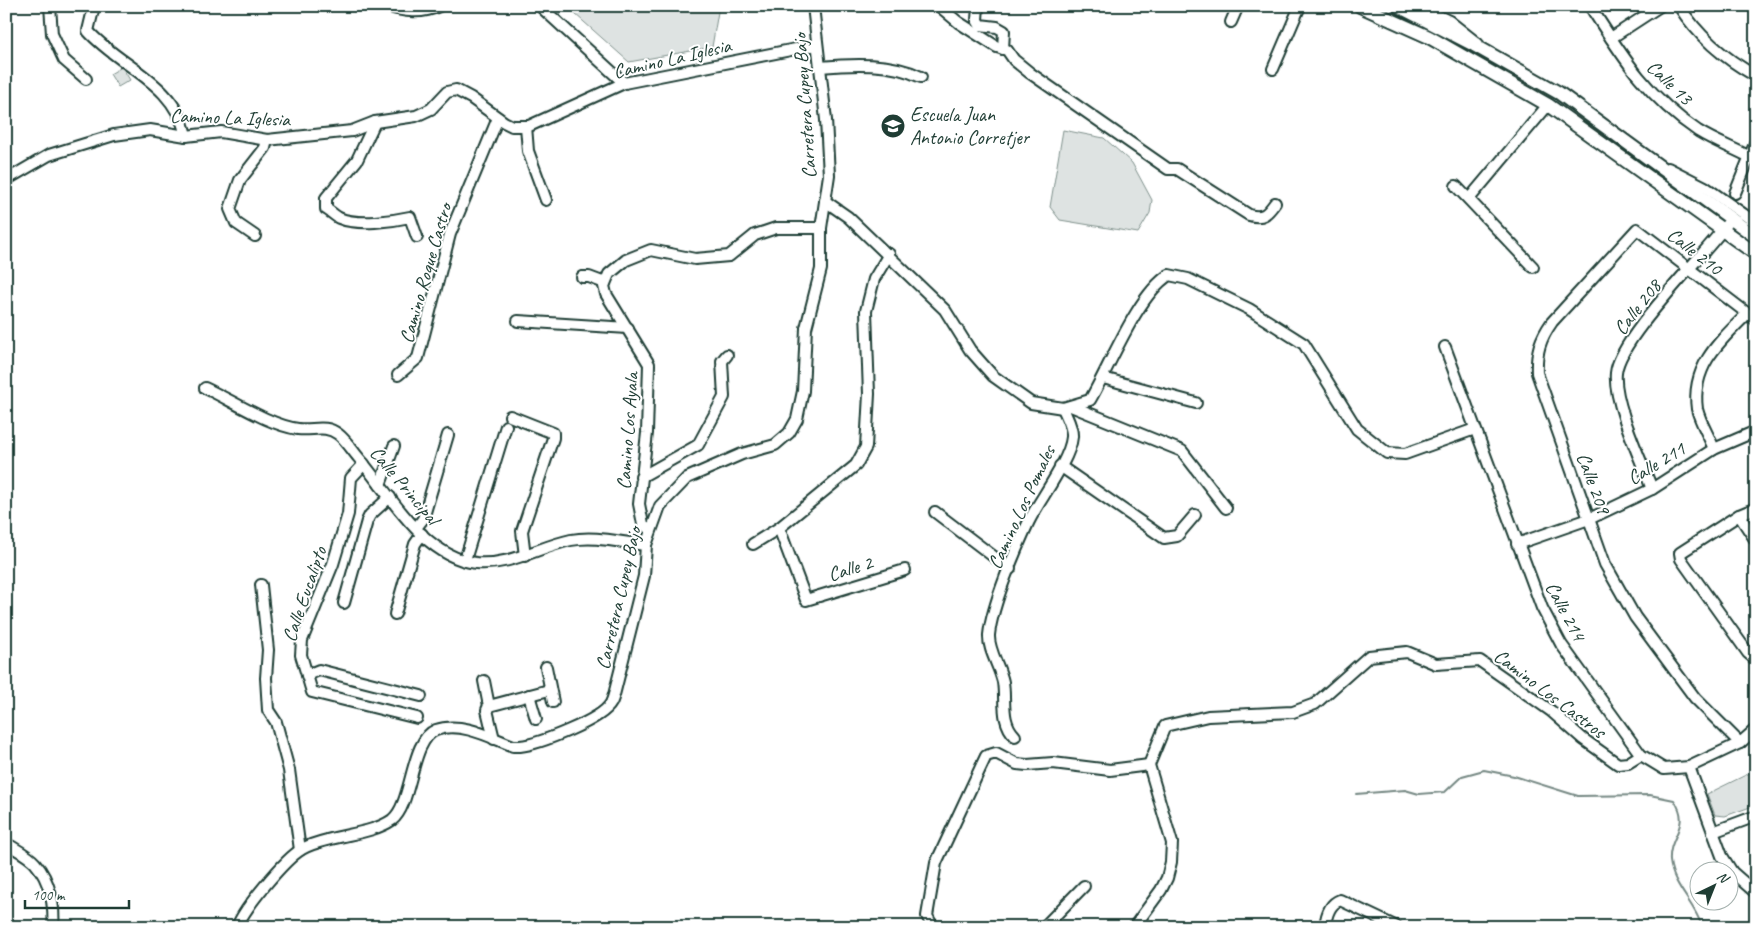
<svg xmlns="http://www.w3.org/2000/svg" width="1762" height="933" viewBox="0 0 1762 933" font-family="Caveat,sans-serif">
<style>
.green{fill:#dee3e2;stroke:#7e908b}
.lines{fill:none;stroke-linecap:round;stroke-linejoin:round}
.stream{stroke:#758883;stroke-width:2}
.minor-casing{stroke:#1f3d34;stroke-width:14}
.major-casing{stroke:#1f3d34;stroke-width:16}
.minor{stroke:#fff;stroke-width:10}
.major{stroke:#fff;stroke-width:12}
.labels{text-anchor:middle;stroke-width:4;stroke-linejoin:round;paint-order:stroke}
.street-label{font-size:20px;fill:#1f3d34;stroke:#fff}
.poi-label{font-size:20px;fill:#1f3d34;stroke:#fff;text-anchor:start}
</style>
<rect width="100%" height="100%" fill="#fff"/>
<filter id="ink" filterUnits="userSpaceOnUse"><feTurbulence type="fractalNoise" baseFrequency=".02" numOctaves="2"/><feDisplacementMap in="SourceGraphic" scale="10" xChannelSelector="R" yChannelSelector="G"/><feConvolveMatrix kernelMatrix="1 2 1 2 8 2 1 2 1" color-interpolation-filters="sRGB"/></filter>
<g filter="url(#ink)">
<g class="green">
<path d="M566,6H719L712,47L629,62Z"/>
<path d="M122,67L130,80L118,87L110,74Z"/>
<path d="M1063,130L1104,138L1132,163L1152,200L1150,213L1138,233L1060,220L1050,207Z"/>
<path d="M1756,770V805L1725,816L1715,815L1707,794Z"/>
</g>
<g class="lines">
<path class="stream" d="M1356,794L1405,790L1419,794L1445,792L1462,776L1484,770L1514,776L1578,796L1650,795L1674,800C1692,826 1668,836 1670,861C1673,887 1695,903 1702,927"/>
<defs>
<g id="minor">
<path d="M50,6L52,34L64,60L86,79"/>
<path d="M94,6L88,31C121,68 175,82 186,136"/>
<path d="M387,6C403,12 423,14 439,6"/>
<path d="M540,6L624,83"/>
<path d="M939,6L958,22L997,47L1007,50L1014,60L1030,73L1168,169H1177L1249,215C1263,219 1267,214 1275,203"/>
<path d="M978,6L977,20L980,25L997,27L1004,31L1003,49"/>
<path d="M1418,6L1449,21L1478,44"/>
<path d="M1590,6C1622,56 1647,97 1698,131C1714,141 1733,148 1750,157"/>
<path d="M1679,6C1698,36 1725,59 1756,76"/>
<path d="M1231,22L1238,6"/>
<path d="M1611,38L1660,6"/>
<path d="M819,67C853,64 891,62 921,77"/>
<path d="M1273,69L1300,6"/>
<path d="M375,122L357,160L326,198V209C330,211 335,216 339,218C358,226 392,221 410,217L417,237"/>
<path d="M526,126L528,151L546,200"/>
<path d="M1668,168L1705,187L1756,223"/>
<path d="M6,180L49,155L114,135L150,130L186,136L221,132L267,140L352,131L375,122L416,116L431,109L447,92L456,90L471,98L504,122L512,126H529L624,83L816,45"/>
<path d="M1456,186L1533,267"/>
<path d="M1735,193L1756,141"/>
<path d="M1469,199L1548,105"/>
<path d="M825,201L848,217L945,310L970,350L993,376L1031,403L1063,408L1090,400C1110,366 1137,295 1169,275L1188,279L1249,309L1304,344L1357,429L1387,453L1405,454L1475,429"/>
<path d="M255,236L236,223L230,209L240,180L265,148L267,140"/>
<path d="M582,277H589L605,283"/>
<path d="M518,321L628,328"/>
<path d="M1445,347L1542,608L1561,644L1641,755L1664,769L1689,767L1740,743L1756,729"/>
<path d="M398,375L418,358L450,234L498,118"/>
<path d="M1103,378L1196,403"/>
<path d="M205,388C233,401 269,425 298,429C313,431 325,424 338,434C346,440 352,450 358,457C390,494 423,557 476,563C511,566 538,547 571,540C596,535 621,543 646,545"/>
<path d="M1071,406L1182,451L1226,508"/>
<path d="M510,416L553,433V438L522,531L525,556"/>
<path d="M1714,449C1709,436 1700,422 1697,409C1691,366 1720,341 1747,314"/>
<path d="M364,464L351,478L348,514L333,564L302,640L301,655L312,692L417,718"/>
<path d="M1060,466L1164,538L1177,536L1195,515"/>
<path d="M641,477L698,445L724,397L722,361L727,355"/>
<path d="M380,485L394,446"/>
<path d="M1652,489C1641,460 1613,402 1616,373C1619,338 1703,257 1727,224"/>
<path d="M1756,508L1739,515L1680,553L1681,559L1748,653L1756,660"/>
<path d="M935,512L1010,569"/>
<path d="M1739,515L1756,541"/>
<path d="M416,528L423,519L448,435"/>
<path d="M779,528L806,600L905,570"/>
<path d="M650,530L643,524L639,504L647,433L649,364L606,294L604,286L609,274L626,260L651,250L695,259L729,256L755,235L776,228H821"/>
<path d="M753,544L779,528L856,465L866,447L869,394L866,311L874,279L889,254"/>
<path d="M1517,544L1589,519L1652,489L1714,449L1756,431"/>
<path d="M465,560L506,426"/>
<path d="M261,585L268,650L266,678L268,710L276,722L289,770L300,850"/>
<path d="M344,603L367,521L370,515L390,497"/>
<path d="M395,614L415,544L422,534"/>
<path d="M546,667L553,702"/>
<path d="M307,675L319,670L421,696"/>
<path d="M484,681L489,706"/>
<path d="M529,695L536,719"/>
<path d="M1015,736C1000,721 1006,700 1003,682C1000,667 988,650 989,635C992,605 1016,549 1029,521C1040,499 1070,460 1072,437C1073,427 1066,416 1063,408"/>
<path d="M494,739L487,710L489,706L549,690"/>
<path d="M1740,743L1695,698L1635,617L1605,564L1537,373C1536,352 1540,339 1552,322L1637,229L1756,320"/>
<path d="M1689,767L1722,856L1732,872L1756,893"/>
<path d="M1713,832L1756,816"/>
<path d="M6,843C15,849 28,855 35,863C50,880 55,906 53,927"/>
<path d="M237,927C244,908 285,859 302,849C309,845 319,842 327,840C347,834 375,832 392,820C413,804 410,740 436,730C461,721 490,737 513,746H520C539,744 602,720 611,703C613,699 614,695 615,691L644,576L646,545L660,506L687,478L742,454L775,445L789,433L797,419L803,391L806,328L821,269V228L829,175L826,120L813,6"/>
<path d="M933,927L927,916L936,863L986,756L996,753L1017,764L1027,765L1053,763L1110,770L1149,765"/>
<path d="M1044,927L1084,886"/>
<path d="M1134,927L1161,890L1167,878L1171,862L1172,843L1149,765L1165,726L1208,716L1293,712L1315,704L1369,656L1407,652L1436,664L1480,661L1551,711L1583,739L1618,764L1628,763L1641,755"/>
<path d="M1325,927C1326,916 1329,904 1340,900L1397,927"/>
</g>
<g id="major">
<path d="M1360,6L1429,37L1548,105L1756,254"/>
<path d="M1398,6L1474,45L1559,93L1756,237"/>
</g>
</defs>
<use href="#minor" class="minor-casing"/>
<use href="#major" class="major-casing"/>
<use href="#minor" class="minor"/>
<use href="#major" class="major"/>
</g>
</g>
<defs>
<symbol id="school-disc" viewBox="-11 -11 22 22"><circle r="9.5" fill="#1f3d34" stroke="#fff"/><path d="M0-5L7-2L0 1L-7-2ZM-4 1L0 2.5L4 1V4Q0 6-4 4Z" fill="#fff"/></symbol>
</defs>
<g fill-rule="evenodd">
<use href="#school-disc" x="879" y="112" width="28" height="28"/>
</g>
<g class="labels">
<g class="street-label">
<text transform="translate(672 58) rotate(-13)" y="7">Camino La Iglesia</text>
<text transform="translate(1670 82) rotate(44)" y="7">Calle 13</text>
<text transform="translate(804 106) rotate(-94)" y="7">Carretera Cupey Bajo</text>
<text transform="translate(230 117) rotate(2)" y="7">Camino La Iglesia</text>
<text transform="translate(1695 251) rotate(38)" y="7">Calle 210</text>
<text transform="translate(425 273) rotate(-74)" y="7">Camino Roque Castro</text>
<text transform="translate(1637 307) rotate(-52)" y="7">Calle 208</text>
<text transform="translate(627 431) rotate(-86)" y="7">Camino Los Ayala</text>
<text transform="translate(1656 463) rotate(-31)" y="7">Calle 211</text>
<text transform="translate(1594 483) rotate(70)" y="7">Calle 209</text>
<text transform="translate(405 485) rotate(50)" y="7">Calle Principal</text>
<text transform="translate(1021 507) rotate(-65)" y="7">Camino Los Pomales</text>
<text transform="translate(850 568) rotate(-17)" y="7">Calle 2</text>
<text transform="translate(304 594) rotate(-71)" y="7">Calle Eucalipto</text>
<text transform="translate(618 598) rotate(-77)" y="7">Carretera Cupey Bajo</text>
<text transform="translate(1566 611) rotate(62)" y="7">Calle 214</text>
<text transform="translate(1550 693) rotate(37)" y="7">Camino Los Castros</text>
</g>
<g class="poi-label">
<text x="910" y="121">Escuela Juan<tspan x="910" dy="23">Antonio Corretjer</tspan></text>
</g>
</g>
<rect width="1762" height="933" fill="none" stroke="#fff" stroke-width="25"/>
<rect x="12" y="12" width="1737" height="908" fill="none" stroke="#1f3d34" stroke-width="2" filter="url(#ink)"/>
<g transform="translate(1714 886) rotate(43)"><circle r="24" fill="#ffffff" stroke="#a5b1ae"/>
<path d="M0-4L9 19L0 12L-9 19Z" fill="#1f3d34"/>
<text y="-8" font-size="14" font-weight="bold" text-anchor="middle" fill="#1f3d34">N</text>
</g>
<path d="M25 900v8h104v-8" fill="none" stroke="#1f3d34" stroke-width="2.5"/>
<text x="32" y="900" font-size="15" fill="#1f3d34" stroke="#ffffff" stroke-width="4" paint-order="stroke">100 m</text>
</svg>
